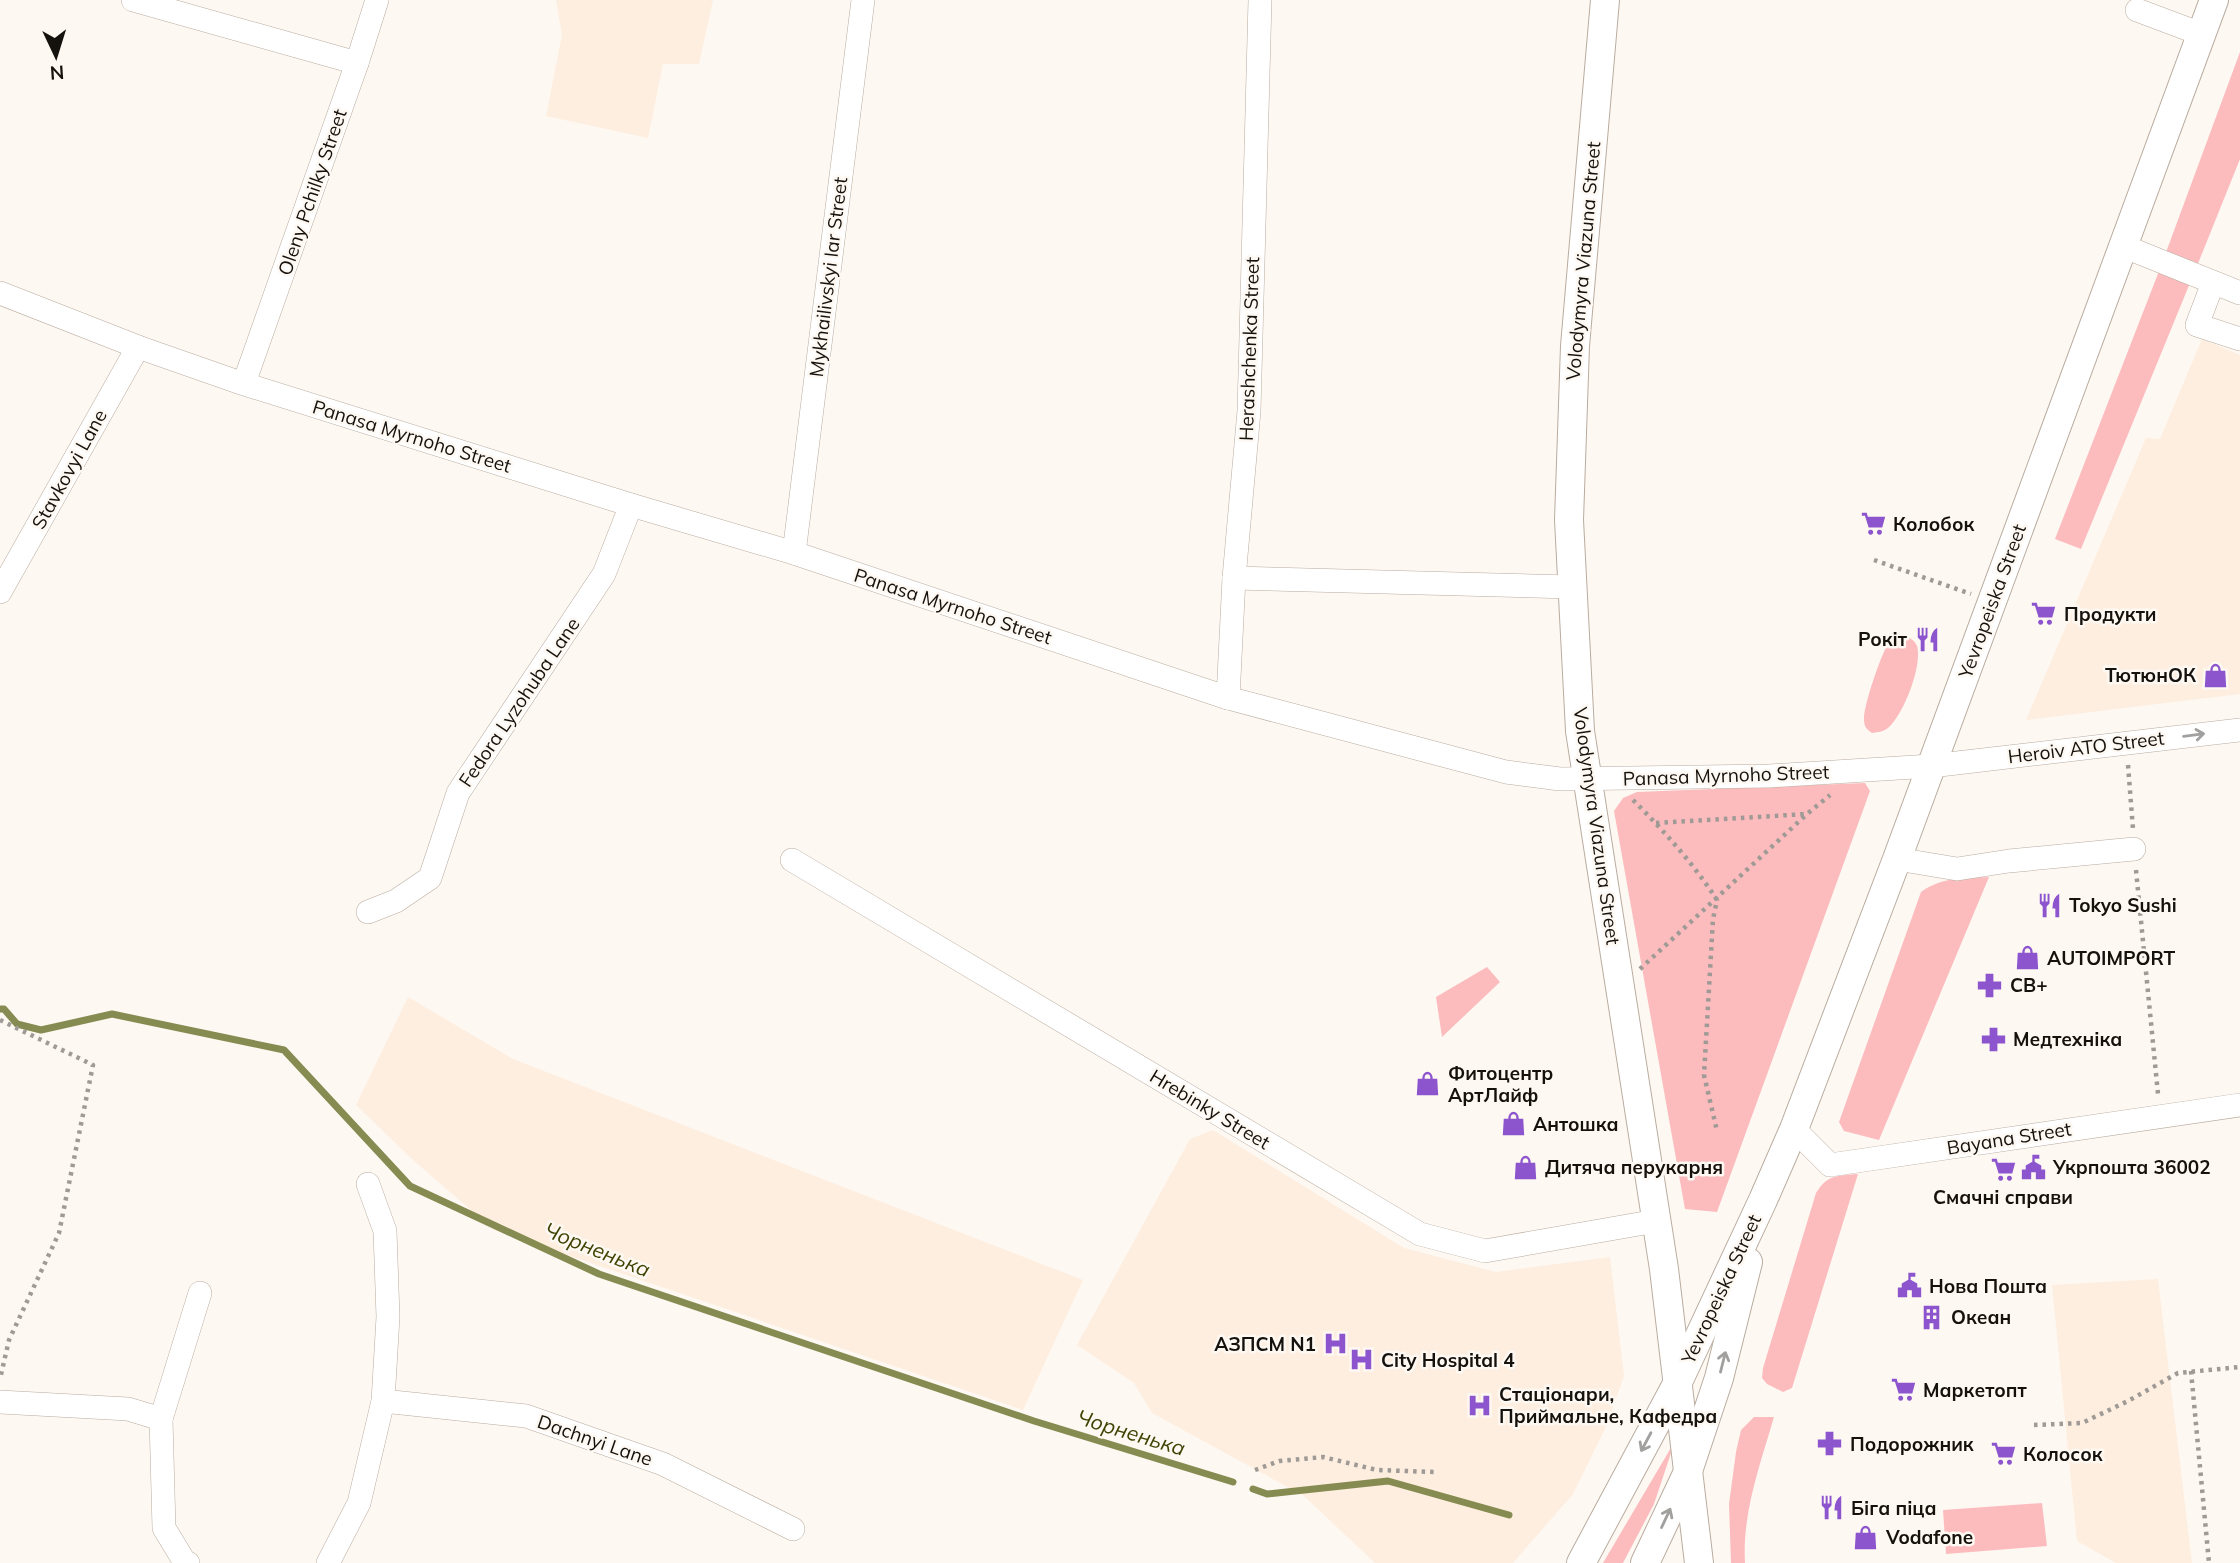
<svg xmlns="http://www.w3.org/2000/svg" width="2240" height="1563" viewBox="0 0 2240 1563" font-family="Mulish,sans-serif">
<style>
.built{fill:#feeedf}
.green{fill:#fcbcbe}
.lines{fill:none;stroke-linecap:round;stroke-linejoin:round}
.stream{stroke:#868b51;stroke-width:7}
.minor-casing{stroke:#b9ac9f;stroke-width:24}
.major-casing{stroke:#b9ac9f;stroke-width:30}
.path{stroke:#9f9a95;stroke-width:4.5;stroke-dasharray:3.5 5;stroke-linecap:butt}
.minor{stroke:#fff;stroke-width:23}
.major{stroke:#fff;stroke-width:28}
.oneway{stroke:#a1a09e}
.labels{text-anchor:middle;stroke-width:5;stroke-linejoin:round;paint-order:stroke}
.street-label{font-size:19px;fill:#15110c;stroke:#fef8f3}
.poi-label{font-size:19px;font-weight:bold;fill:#15110c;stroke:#fef8f3;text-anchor:start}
.water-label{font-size:21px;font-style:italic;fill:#3f4302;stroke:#fef8f3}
</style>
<rect width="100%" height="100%" fill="#fef8f3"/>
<g class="built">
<path d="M556,0H713L699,64H663L648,138L546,116L562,35Z"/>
<path d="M2202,339L2240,355V694L2026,720L2146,438L2160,439Z"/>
<path d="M408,997L513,1059L1083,1280L1023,1410L494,1230L413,1160L356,1105Z"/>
<path d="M1213,1130L1404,1248L1496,1272L1610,1257L1624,1376L1605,1429L1573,1494L1513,1563H1375L1304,1496L1152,1413L1134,1383L1077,1345L1190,1139Z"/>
<path d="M2158,1279L2192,1563H2116L2077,1541L2052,1285Z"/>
</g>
<g class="green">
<path d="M2240,52V159L2197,266L2165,255Z"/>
<path d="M2161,266L2192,278L2081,549L2055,539Z"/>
<path d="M1905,635C1909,638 1915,640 1917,646C1923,665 1903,716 1888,728C1883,732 1878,732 1872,733C1866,729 1864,726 1864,719C1863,708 1882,650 1890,641C1894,637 1899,636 1905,635Z"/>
<path d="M1865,783L1870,791L1717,1212L1685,1209L1614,811L1623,798L1637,792Z"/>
<path d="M1989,877L1879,1140L1844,1131L1839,1122L1921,892C1942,877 1963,878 1989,877Z"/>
<path d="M1487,967L1500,982L1442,1037L1436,997Z"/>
<path d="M1858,1174L1792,1388L1783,1392L1767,1384L1762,1378L1763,1368L1816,1193C1828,1174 1837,1176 1858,1174Z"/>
<path d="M1754,1417H1774C1760,1465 1742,1513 1745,1563H1731L1729,1504L1736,1452L1741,1430Z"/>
<path d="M1675,1441L1654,1504L1623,1563H1603Z"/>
<path d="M2042,1503L2047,1546L1946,1554L1943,1510Z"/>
</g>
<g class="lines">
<g class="stream">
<path d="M0,1009H4L17,1024L41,1030L112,1014L284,1050L410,1186L599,1274L1034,1421L1233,1482"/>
<path d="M1253,1489L1267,1494L1388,1481L1509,1515"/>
</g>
<defs>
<g id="minor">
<path d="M133,0L357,63"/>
<path d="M2137,10L2201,34"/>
<path d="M2123,246L2240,293"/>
<path d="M2213,283L2197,325L2240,339"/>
<path d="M0,293L138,347L238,382L631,505L794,553L1228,698L1506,772L1560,779L1769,776L1931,766L2240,730"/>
<path d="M244,383L357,63L377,0"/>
<path d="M794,553L863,0"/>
<path d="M1234,578L1571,587"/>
<path d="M0,592L138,347"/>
<path d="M1228,698L1234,578L1249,411L1260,0"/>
<path d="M1897,859L1957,869L2009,861L2134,849"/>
<path d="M792,860L1420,1234L1485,1251L1656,1221"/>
<path d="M368,912L396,901L430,878L458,793L604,574L631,505"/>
<path d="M1794,1129L1830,1165L2240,1105"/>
<path d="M383,1401L526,1416L663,1464L793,1529"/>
<path d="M0,1402L128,1409L161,1419"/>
<path d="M188,1563L184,1561L164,1528L161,1419L200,1293"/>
<path d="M328,1563L359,1503L383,1401L388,1317L385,1231L368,1184"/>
</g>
<g id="major">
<path d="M1605,0L1575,346L1569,520L1580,731L1664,1269L1699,1563"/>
<path d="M1581,1563L1678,1382L1763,1200L1794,1129L1897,859L2214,0"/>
<path d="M1645,1563L1687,1474L1719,1378L1748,1262"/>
</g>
</defs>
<use href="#minor" class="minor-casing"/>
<use href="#major" class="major-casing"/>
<g class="path">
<path d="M1874,560L1971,594"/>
<path d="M2128,765L2133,829"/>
<path d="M1633,800C1664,831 1693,863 1717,900L1713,919L1704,1075L1717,1131"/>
<path d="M1656,823L1806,814"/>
<path d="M2136,870L2158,1094"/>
<path d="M1640,969L1807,814L1830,795"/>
<path d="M0,1020L93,1065L59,1233L9,1340L0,1379"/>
<path d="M2191,1371L2209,1563"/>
<path d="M2034,1425L2082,1423L2128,1401L2178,1373L2240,1367"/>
<path d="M1255,1470L1279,1461L1323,1457L1377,1470L1434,1472"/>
</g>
<use href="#minor" class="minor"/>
<use href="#major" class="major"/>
</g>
<defs><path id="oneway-shaft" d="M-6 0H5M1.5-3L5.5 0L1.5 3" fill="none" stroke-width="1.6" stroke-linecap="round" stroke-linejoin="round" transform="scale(1.75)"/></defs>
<g class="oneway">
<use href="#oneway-shaft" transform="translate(2194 735) rotate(-7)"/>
<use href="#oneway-shaft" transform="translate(1723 1362) rotate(-76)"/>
<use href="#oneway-shaft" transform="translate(1646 1442) rotate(118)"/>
<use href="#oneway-shaft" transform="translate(1666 1518) rotate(-65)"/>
</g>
<defs>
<symbol id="supermarket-bare" viewBox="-9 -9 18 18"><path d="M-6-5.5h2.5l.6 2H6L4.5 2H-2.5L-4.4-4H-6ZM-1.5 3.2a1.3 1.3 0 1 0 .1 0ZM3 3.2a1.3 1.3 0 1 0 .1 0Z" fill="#8d55cd" stroke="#fef8f3" stroke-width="2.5" paint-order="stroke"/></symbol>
<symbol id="restaurant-bare" viewBox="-9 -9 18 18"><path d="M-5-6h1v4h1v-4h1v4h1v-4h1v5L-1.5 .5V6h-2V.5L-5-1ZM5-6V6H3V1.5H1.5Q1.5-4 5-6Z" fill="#8d55cd" stroke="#fef8f3" stroke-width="2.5" paint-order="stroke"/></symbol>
<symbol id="shop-bare" viewBox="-9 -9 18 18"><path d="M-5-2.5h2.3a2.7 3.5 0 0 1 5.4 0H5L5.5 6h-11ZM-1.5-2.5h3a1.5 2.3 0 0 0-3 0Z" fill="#8d55cd" stroke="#fef8f3" stroke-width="2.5" paint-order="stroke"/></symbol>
<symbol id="pharmacy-bare" viewBox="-9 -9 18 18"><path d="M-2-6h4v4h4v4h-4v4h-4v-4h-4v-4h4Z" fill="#8d55cd" stroke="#fef8f3" stroke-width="2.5" paint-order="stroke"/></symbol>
<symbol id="civic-bare" viewBox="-9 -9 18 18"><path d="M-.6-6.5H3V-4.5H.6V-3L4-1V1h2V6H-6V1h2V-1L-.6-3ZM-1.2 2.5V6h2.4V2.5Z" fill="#8d55cd" stroke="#fef8f3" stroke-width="2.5" paint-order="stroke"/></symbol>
<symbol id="building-bare" viewBox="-9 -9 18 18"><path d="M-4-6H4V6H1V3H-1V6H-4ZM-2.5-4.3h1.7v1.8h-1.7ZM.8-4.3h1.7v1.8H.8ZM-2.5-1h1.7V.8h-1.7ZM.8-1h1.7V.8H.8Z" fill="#8d55cd" stroke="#fef8f3" stroke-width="2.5" paint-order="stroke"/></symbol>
<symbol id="hospital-bare" viewBox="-9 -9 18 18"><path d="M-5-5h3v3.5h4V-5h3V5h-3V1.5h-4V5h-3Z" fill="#8d55cd" stroke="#fef8f3" stroke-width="2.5" paint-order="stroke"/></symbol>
</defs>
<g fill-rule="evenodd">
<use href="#supermarket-bare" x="1856" y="506" width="35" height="35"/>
<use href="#supermarket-bare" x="2026" y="596" width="35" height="35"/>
<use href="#restaurant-bare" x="1910" y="622" width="35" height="35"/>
<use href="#shop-bare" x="2198" y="658" width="35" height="35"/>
<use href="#restaurant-bare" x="2032" y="888" width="35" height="35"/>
<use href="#shop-bare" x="2010" y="940" width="35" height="35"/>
<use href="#pharmacy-bare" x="1972" y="968" width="35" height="35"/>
<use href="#pharmacy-bare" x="1976" y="1022" width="35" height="35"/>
<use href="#shop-bare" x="1410" y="1066" width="35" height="35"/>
<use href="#shop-bare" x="1496" y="1106" width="35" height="35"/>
<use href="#shop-bare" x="1508" y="1150" width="35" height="35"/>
<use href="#civic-bare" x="2016" y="1150" width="35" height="35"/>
<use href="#supermarket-bare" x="1986" y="1152" width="35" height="35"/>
<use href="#civic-bare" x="1892" y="1268" width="35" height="35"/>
<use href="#building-bare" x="1914" y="1300" width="35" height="35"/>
<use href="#hospital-bare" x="1318" y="1326" width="35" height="35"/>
<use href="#hospital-bare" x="1344" y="1342" width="35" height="35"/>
<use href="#supermarket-bare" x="1886" y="1372" width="35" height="35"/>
<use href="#hospital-bare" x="1462" y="1388" width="35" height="35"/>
<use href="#pharmacy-bare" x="1812" y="1426" width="35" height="35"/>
<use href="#supermarket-bare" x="1986" y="1436" width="35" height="35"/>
<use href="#restaurant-bare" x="1814" y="1490" width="35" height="35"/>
<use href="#shop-bare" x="1848" y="1520" width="35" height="35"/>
</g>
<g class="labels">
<g class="street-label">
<text transform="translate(312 192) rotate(-71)" y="7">Oleny Pchilky Street</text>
<text transform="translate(1583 261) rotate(-85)" y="7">Volodymyra Viazuna Street</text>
<text transform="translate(828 277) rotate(-83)" y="7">Mykhailivskyi Iar Street</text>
<text transform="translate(1249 349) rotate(-88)" y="7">Herashchenka Street</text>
<text transform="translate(412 436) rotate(17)" y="7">Panasa Myrnoho Street</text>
<text transform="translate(69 469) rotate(-61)" y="7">Stavkovyi Lane</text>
<text transform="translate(1992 601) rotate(-70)" y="7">Yevropeiska Street</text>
<text transform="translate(953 606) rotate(18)" y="7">Panasa Myrnoho Street</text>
<text transform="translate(519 702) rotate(-56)" y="7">Fedora Lyzohuba Lane</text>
<text transform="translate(2086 747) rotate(-7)" y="7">Heroiv ATO Street</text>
<text transform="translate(1726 775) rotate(-2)" y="7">Panasa Myrnoho Street</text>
<text transform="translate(1597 826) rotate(82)" y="7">Volodymyra Viazuna Street</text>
<text transform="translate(1210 1109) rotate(31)" y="7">Hrebinky Street</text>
<text transform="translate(2009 1138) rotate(-9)" y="7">Bayana Street</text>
<text transform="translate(1721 1289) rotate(-65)" y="7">Yevropeiska Street</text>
<text transform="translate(595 1440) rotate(19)" y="7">Dachnyi Lane</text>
</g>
<g class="poi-label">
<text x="1893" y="531">Колобок</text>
<text x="2064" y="621">Продукти</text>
<text x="1907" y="646" text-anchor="end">Рокіт</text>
<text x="2196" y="682" text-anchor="end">ТютюнОК</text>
<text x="2069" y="912">Tokyo Sushi</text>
<text x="2047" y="965">AUTOIMPORT</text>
<text x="2010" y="992">СВ+</text>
<text x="2013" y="1046">Медтехніка</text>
<text x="1448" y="1080">Фитоцентр<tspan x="1448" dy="22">АртЛайф</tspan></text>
<text x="1533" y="1131">Антошка</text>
<text x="1545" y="1174">Дитяча перукарня</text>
<text x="2053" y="1174">Укрпошта 36002</text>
<text x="2003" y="1204" text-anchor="middle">Смачні справи</text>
<text x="1929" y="1293">Нова Пошта</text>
<text x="1951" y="1324">Океан</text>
<text x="1316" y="1351" text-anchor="end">АЗПСМ N1</text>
<text x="1381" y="1367">City Hospital 4</text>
<text x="1923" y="1397">Маркетопт</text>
<text x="1499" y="1401">Стаціонари,<tspan x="1499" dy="22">Приймальне, Кафедра</tspan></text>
<text x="1850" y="1451">Подорожник</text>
<text x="2023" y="1461">Колосок</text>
<text x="1851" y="1515">Біга піца</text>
<text x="1886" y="1544">Vodafone</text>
</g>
<g class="water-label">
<text transform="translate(597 1250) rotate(22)" y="7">Чорненька</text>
<text transform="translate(1131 1433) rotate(17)" y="7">Чорненька</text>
</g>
</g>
<g transform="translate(56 56) rotate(176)" stroke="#fef8f3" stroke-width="5" paint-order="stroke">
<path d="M0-5L12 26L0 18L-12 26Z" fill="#15110c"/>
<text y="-10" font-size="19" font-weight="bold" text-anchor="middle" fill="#15110c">N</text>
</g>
</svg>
